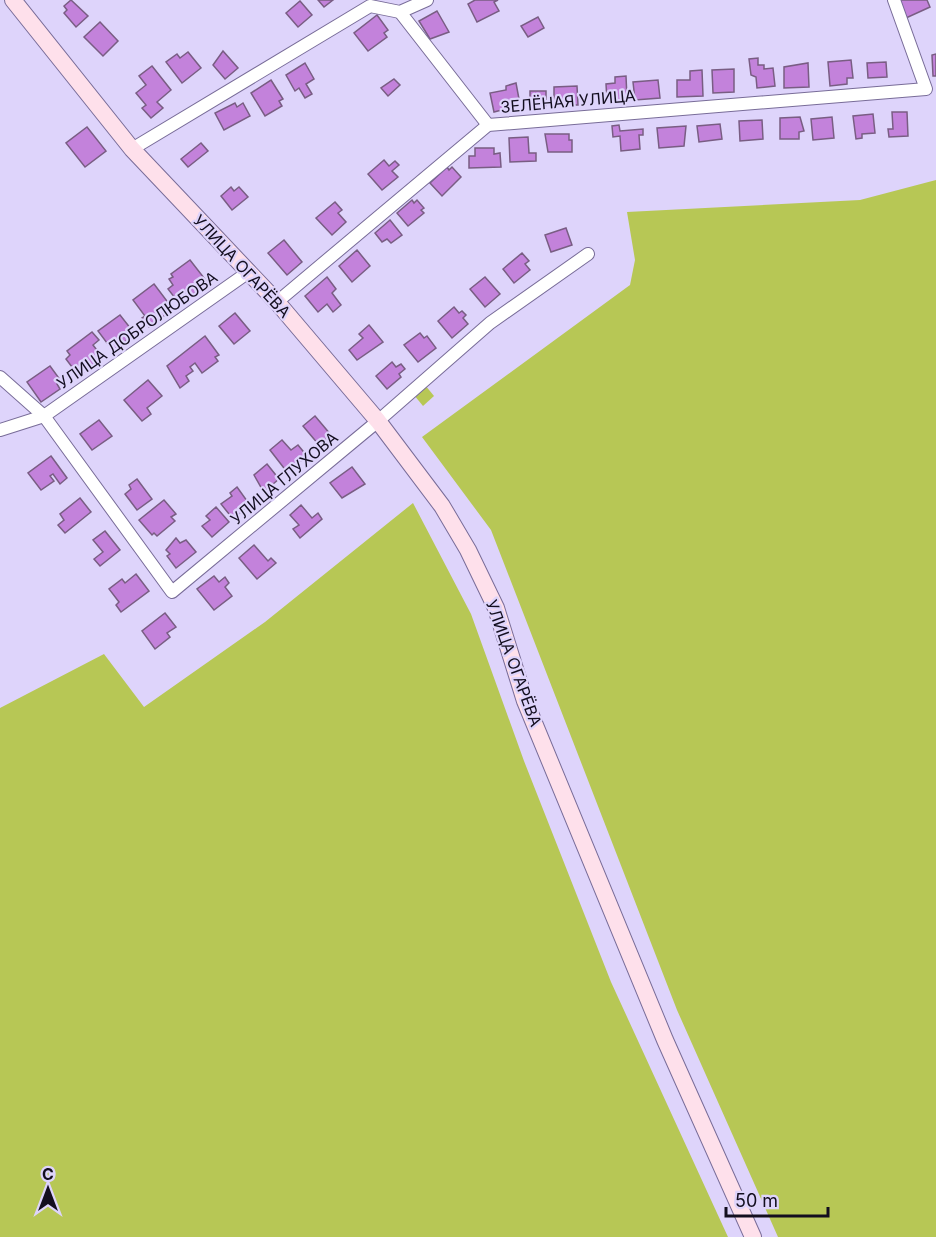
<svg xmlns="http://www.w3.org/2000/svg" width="936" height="1237" viewBox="0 0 936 1237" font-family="Inter,sans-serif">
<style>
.green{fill:#b7c755}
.building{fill:#c382db;stroke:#795d83;stroke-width:1.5}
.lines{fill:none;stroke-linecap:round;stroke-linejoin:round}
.street-casing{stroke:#786c98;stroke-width:14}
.secondary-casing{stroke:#786c98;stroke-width:18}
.street{stroke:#fff;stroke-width:12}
.secondary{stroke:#fee0eb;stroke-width:16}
.labels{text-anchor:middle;stroke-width:4.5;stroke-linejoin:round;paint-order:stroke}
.street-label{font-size:16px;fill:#130e1f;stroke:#ded4fb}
</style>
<rect width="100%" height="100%" fill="#ded4fb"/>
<g class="green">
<path d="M936,180V1237H778L677,1010L491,530L422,437L630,285L635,260L627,212L860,200Z"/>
<path d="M425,385L434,396L423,406L414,395Z"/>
<path d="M413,503L471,614L524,761L611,982L728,1237H0V708L104,654L144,707L265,622Z"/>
</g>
<g class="building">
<path d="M71,0L88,16L76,27L64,13L67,10L64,6Z"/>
<path d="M318,0H333L324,7Z"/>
<path d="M475,0H498L494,2L499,11L477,22L468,4Z"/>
<path d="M898,0H927L930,7L906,18Z"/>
<path d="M300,1L312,15L298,27L286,13Z"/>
<path d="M437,11L449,32L430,39L419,21Z"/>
<path d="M377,15L388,30L384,33L387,37L368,51L354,33Z"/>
<path d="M538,17L544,28L528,37L521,26Z"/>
<path d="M100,22L118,41L103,56L84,37Z"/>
<path d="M223,51L238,68L225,79L213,65Z"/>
<path d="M188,52L201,68L182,83L166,62L177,54L180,58Z"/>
<path d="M936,54V76H933L932,55Z"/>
<path d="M758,58V65H764V69L773,68L775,86L757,88L756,77L751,75L749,59Z"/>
<path d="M851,60L853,78H847V84L830,86L828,62Z"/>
<path d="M886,62L887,77L868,78L867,63Z"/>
<path d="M305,63L314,79L306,84L312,94L305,98L299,88L295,91L286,75Z"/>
<path d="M808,63L809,87L784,88V67Z"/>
<path d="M152,66L171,90L157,102L163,108L151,118L142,108L146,105L136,93L146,85L139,76Z"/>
<path d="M734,69V92L713,93L712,70Z"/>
<path d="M702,70L703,96L677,97V80H690V71Z"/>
<path d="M626,76L627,99L607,101L606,84L615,83V77Z"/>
<path d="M394,79L400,85L388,96L381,88Z"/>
<path d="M271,80L283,99L279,101L282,106L265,116L251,93Z"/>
<path d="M658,80L660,98L635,100L633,82Z"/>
<path d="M516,83L519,99H516L517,106L494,112L490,93L506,90V86Z"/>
<path d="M577,86L578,105H554V87Z"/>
<rect x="530" y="91" width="16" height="18"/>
<path d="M235,103L237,107L243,103L250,116L224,130L215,113Z"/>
<path d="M892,112H907L908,136L889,137L888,129H893Z"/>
<path d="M873,114L875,133L862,134V138L856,139L853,116Z"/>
<path d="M800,117L804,131L799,132V139H780V118Z"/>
<path d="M832,117L834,138L813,140L811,119Z"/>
<path d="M762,120L763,139L740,141L739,121Z"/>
<path d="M720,124L722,139L699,142L697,126Z"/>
<path d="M619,125L620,131L643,129V135H639L640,149L621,151L620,136L613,137L612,126Z"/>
<path d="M686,126L684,146L659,148L657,128Z"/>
<path d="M87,127L106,151L85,167L66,143Z"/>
<path d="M545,134H569V140H572V152H548Z"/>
<path d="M528,137L529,153H536V161L510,162L509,138Z"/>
<path d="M201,143L208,151L188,167L181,159Z"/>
<path d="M475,148H494V154L500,153L501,167L469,168V156H475Z"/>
<path d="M384,160L389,166L395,161L399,165L392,171L398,177L382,190L368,174Z"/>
<path d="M447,167L449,170L452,167L461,177L442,196L430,183Z"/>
<path d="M231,187L234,191L239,187L248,197L232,210L221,196Z"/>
<path d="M412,200L414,203L417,200L424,208L421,210L424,213L408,226L397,213Z"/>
<path d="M335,202L342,210L338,213L346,222L332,235L316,218Z"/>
<path d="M390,220L402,235L391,243L387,239L382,242L375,233Z"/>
<path d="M566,228L572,245L551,252L545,235Z"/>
<path d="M284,240L302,262L287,275L268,253Z"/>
<path d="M357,250L370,266L352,282L339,266Z"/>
<path d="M522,253L529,261L525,264L530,270L514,283L503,269Z"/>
<path d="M190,260L208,283L187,299L186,296L178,302L168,289L173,285L169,279L173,277L171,274Z"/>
<path d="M327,277L336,289L332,293L341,305L333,312L327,304L318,312L305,296Z"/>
<path d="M485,277L500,294L485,307L470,289Z"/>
<path d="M154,284L173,309L149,327L142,318L145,316L133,300Z"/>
<path d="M454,307L459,313L462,311L466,315L463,318L468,324L452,338L438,321Z"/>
<path d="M235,313L250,331L234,344L219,326Z"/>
<path d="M120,315L135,334L113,351L98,331Z"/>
<path d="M369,325L383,342L357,360L349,350L363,338L359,334Z"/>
<path d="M92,332L99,340L93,345L103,358L84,372L81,367L75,371L66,359L70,355L67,351Z"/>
<path d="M420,333L424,338L427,336L436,348L418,362L404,345Z"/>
<path d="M205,336L219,355L215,357L218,361L202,373L195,363L190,367L193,371L186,376L189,381L180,388L167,366Z"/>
<path d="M392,362L396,367L401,364L405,369L399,374L401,377L387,389L376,376Z"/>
<path d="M50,366L61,381L57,384L60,389L41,402L27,382Z"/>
<path d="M148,380L162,396L147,408L151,414L142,421L124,400Z"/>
<path d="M315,416L331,435L319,445L303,426Z"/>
<path d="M99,420L112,436L92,450L80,434Z"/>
<path d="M282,440L291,450L298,445L307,456L287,472L270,450Z"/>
<path d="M51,456L67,478L60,484L53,474L50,476L54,481L41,490L28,473Z"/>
<path d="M267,464L279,479L266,490L262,489L254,475Z"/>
<path d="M352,467L365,484L342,498L330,483Z"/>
<path d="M137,479L152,499L137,510L125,494L131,489L129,485Z"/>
<path d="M237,487L250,505L233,519L221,504L232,496L230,493Z"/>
<path d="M80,498L91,512L65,533L58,525L64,520L60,514Z"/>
<path d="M164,500L176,514L171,517L175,521L157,536L154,533L152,535L139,520Z"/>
<path d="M301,505L312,518L318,513L322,519L300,538L293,529L299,525L290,515Z"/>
<path d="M216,507L229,522L212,537L202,526L210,520L206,516Z"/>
<path d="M105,531L120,550L100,566L94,559L103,552L93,540Z"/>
<path d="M176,538L180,543L186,540L196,552L176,568L167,556L170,554L166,550Z"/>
<path d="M254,545L268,561L271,558L276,563L257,579L239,558Z"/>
<path d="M136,574L149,591L121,612L116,605L119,602L109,589L122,579L125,583Z"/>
<path d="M214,576L219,582L225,577L229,583L225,587L232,596L214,610L197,589Z"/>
<path d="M165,613L176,627L167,633L170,637L155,649L142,631Z"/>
</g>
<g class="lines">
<defs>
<g id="street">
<path d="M400,12L488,125"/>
<path d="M132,149L370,6L400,12L427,0"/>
<path d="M277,302L488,125L926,89L894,0"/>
<path d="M0,377L44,416L172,592L378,421L490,323L588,254"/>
<path d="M0,430L44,416L250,271"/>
</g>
<path id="secondary" d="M13,0L132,149L277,302L378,421L442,506L468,550L496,608L525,701L665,1040L753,1237"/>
</defs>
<use href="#street" class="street-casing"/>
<use href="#secondary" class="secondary-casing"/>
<use href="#street" class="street"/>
<use href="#secondary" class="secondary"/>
</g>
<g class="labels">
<g class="street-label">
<text transform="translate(568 101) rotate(-5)" y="6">ЗЕЛЁНАЯ УЛИЦА</text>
<text transform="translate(242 266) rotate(47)" y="6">УЛИЦА ОГАРЁВА</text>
<text transform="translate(137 330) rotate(-35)" y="6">УЛИЦА ДОБРОЛЮБОВА</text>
<text transform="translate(284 478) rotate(-40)" y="6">УЛИЦА ГЛУХОВА</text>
<text transform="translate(514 663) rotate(70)" y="6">УЛИЦА ОГАРЁВА</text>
</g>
</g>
<g transform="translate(48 1189)" stroke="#ded4fb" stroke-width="4.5" paint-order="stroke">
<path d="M0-4.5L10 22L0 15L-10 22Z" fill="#130e1f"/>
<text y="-9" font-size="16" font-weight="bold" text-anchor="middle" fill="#130e1f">С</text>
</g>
<path d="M726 1207v9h102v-9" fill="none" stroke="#130e1f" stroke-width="3"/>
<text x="735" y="1207" font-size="18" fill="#130e1f" stroke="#ded4fb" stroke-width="4.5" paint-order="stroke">50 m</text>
</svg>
